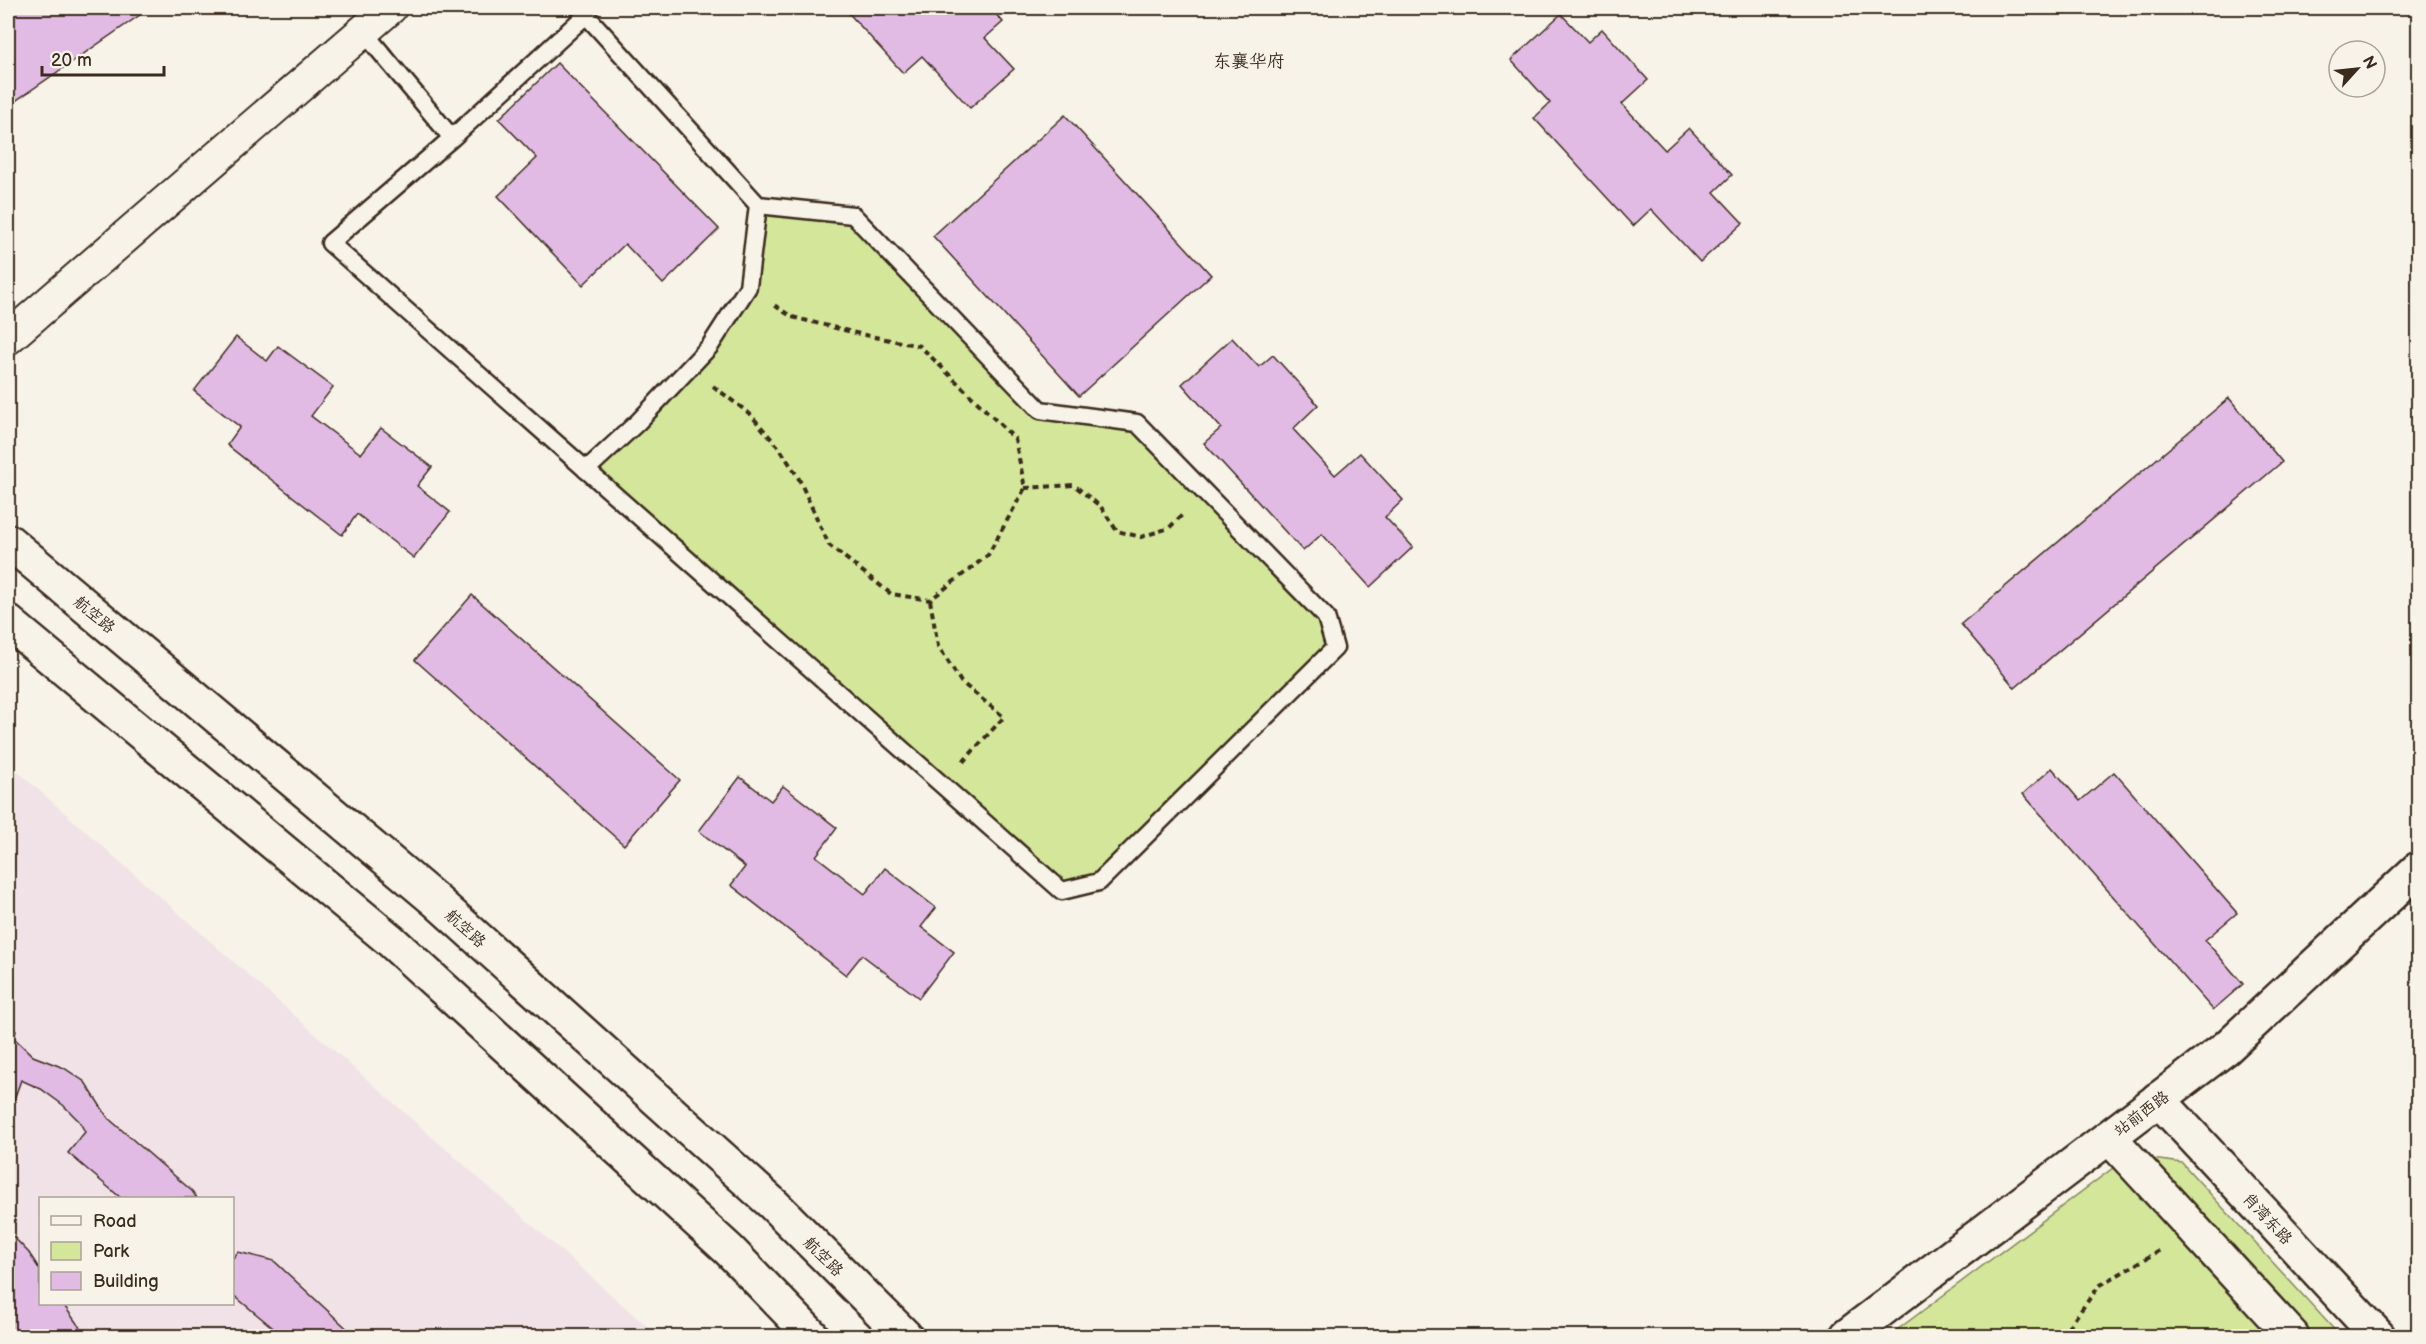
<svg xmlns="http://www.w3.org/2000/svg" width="2426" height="1344" viewBox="0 0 2426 1344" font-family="'Balsamiq Sans','LXGW WenKai TC',sans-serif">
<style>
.built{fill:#f1e2e7;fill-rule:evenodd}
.green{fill:#d3e69a;stroke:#87885c;stroke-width:1.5}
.building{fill:#e2bbe5;stroke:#3b2a1e;stroke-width:1.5}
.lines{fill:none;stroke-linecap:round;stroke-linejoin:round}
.service-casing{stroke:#3b2a1e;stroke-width:21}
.minor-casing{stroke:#3b2a1e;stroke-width:36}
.tertiary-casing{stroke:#3b2a1e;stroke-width:38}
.primary-casing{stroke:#3b2a1e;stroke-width:38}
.path{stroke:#3b2a1e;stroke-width:4;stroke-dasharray:6 4.5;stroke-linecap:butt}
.service{stroke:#f7f3e8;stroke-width:16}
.minor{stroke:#f7f3e8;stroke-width:32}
.tertiary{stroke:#f7f3e8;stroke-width:33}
.primary{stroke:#f7f3e8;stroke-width:33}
.labels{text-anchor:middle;stroke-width:6;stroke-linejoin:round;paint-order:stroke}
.street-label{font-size:16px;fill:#3b2a1e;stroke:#f7f3e8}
.neighbourhood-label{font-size:18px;fill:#3b2a1e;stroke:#f7f3e8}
</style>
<rect width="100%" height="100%" fill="#f7f3e8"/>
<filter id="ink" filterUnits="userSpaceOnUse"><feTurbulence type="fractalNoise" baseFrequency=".0167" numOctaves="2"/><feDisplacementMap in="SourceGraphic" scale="12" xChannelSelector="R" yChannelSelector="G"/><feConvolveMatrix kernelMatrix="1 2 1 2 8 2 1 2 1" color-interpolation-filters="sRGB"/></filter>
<g filter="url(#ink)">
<path class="built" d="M8,763L658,1336H8ZM40,1198H232V1304H40Z"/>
<g class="green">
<path d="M758,205L853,215L1040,410L1137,423L1326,617L1335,648L1099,882L1062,891L586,470L639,422L748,287Z"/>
<path d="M2129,1156L2182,1163L2340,1336H1889Z"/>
</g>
<g class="building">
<path d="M8,8H150L8,106Z"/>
<path d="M844,8H990L1003,22L985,38L1014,69L970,108L922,56L903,73Z"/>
<path d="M1561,14L1588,42L1602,29L1648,80L1622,104L1665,150L1689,128L1732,175L1714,192L1743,223L1700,262L1651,209L1633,226L1534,118L1550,103L1511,60Z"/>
<path d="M557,63L719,229L663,284L625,244L583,285L498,196L537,158L499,119Z"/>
<path d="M1065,115L1211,275L1079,396L933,236Z"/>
<path d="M236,337L267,361L278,346L333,387L311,416L361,454L381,428L432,467L417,486L450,512L414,558L357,514L342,535L227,445L240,427L194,391Z"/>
<path d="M1232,338L1259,367L1273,355L1318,405L1293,429L1335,475L1360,453L1403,500L1385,517L1413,547L1370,587L1322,534L1303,551L1204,443L1221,428L1182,384Z"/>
<path d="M2229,398L2282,462L2015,688L1961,624Z"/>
<path d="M472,595L680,780L624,845L415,660Z"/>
<path d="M2052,768L2080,801L2114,772L2237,913L2205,940L2243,984L2213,1010L2023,794Z"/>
<path d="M740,777L771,801L783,786L837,828L816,856L865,894L885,868L936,908L921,927L954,952L919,998L862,955L846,975L731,885L745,867L699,831Z"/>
<path d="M8,1025L16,1031L8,1053Z"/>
<path d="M14,1038L33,1056L64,1068L85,1082L108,1118L192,1191L197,1198H121L68,1153L85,1132L79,1121L63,1105L41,1089L21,1080L8,1116V1053Z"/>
<path d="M8,1231L29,1253L40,1270V1304H63L86,1336H8Z"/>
<path d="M238,1252L274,1261L355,1336H283L232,1294V1259Z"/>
</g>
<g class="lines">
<defs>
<g id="service">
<path d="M363,31L452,138L330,243L1062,891L1099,882L1335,648L1326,617L1137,423L1040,410L853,215L758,205L586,15L452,138"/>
<path d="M586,470L638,422L710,346L748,287L758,205"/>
</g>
<path id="minor" d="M8,338L390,8"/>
<g id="tertiary">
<path d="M2158,1099L2378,1336"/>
<path d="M2109,1137L2292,1336"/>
<path d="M1847,1336L2226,1048L2418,869"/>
</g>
<g id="primary">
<path d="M8,541L435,900L774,1205L905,1336"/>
<path d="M8,622L390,940L729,1250L812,1336"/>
</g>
</defs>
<use href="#service" class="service-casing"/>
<use href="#minor" class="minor-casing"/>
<use href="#tertiary" class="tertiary-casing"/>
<use href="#primary" class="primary-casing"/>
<g class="path">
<path d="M713,386L750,414L780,449L798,477L829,545L891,594L930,600L988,555L1025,488L1015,439L920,346L860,334L792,317L771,303"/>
<path d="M1025,488L1074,485L1101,507L1117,531L1141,537L1169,528L1184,513"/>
<path d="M930,600L938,646L961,682L1004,717L962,763"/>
<path d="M2062,1336L2099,1286L2162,1249"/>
</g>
<use href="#service" class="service"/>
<use href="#minor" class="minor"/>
<use href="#tertiary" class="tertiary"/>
<use href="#primary" class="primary"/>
</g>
</g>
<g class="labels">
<g class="street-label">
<text transform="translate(95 614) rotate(40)" y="6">航空路</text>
<text transform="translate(466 928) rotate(42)" y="6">航空路</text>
<text transform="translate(2141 1113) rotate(-37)" y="6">站前西路</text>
<text transform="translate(2268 1218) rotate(47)" y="6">肖湾东路</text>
<text transform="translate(824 1256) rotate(45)" y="6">航空路</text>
</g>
<g class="neighbourhood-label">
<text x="1249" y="67">东襄华府</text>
</g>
</g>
<rect width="2426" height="1344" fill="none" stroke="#f7f3e8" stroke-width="30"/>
<rect x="15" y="15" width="2396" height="1314" fill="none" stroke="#3b2a1e" stroke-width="2" filter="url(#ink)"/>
<rect x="39" y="1197" width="195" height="108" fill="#f7f3e8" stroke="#aca397" stroke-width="1.5"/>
<rect x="51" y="1216" width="30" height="9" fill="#f7f3e8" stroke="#aca397" stroke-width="1.5"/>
<text x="93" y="1227" font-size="18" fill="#3b2a1e">Road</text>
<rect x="51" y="1242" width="30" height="18" fill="#d3e69a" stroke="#aca397" stroke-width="1.5"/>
<text x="93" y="1257" font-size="18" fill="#3b2a1e">Park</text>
<rect x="51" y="1272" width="30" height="18" fill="#e2bbe5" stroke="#aca397" stroke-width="1.5"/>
<text x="93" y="1287" font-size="18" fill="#3b2a1e">Building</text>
<g transform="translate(2357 69) rotate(63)"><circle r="28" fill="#f7f3e8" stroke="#aca397" stroke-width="1.5"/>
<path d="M0-4.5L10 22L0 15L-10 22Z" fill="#3b2a1e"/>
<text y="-9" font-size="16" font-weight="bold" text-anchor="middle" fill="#3b2a1e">N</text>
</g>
<path d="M42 66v9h122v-9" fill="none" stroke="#3b2a1e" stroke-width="3"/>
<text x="51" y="66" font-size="18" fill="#3b2a1e" stroke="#f7f3e8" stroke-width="4.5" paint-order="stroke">20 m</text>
</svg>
